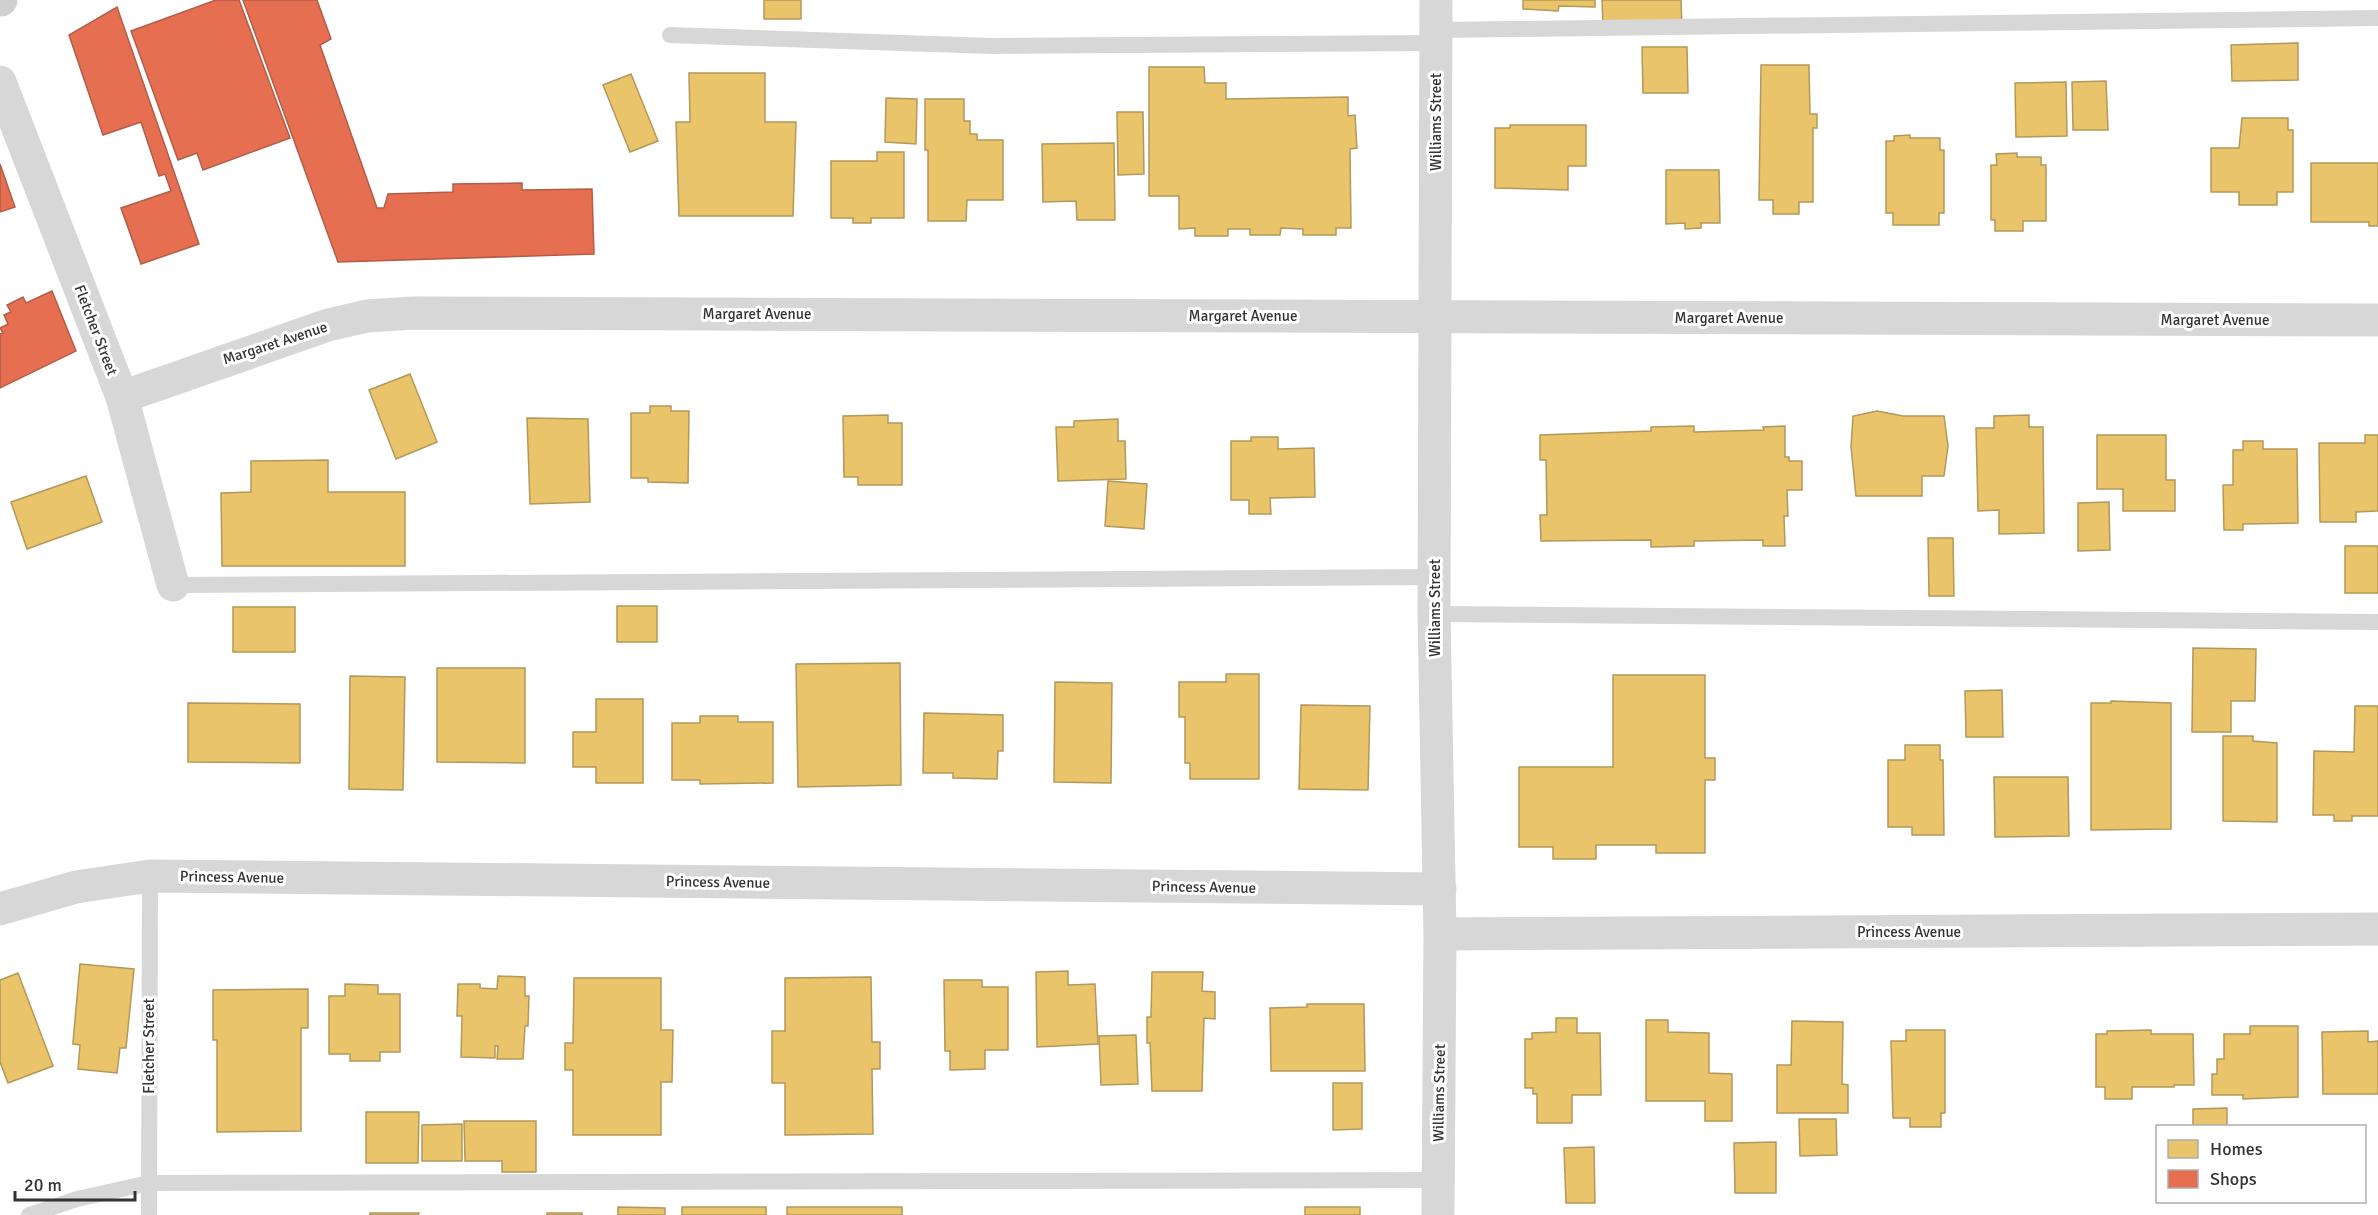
<svg xmlns="http://www.w3.org/2000/svg" width="2378" height="1215" viewBox="0 0 2378 1215" font-family="Signika,sans-serif">
<style>
.homes{fill:#e9c46a;stroke:#b2985a;stroke-width:1.5}
.shops{fill:#e76f51;stroke:#b15d48;stroke-width:1.5}
.lines{fill:none;stroke-linecap:round;stroke-linejoin:round}
.lane{stroke:#d7d7d7;stroke-width:16}
.street{stroke:#d7d7d7;stroke-width:33}
.secondary{stroke:#d0d0d0;stroke-width:33}
.labels{text-anchor:middle;stroke-width:6;stroke-linejoin:round;paint-order:stroke}
.street-label{font-size:15px;fill:#333;stroke:#fff}
</style>
<rect width="100%" height="100%" fill="#fff"/>
<g class="homes">
<rect x="764" y="0" width="37" height="19"/>
<path d="M1523,0H1595V7L1559,6L1558,11L1523,9Z"/>
<path d="M1602,0H1681L1682,26L1603,27Z"/>
<path d="M2298,43V80L2232,81L2231,45Z"/>
<path d="M1642,47H1687L1688,93H1643Z"/>
<path d="M1761,65H1809L1810,114H1817V128H1813V202H1799V214H1773V200H1759Z"/>
<path d="M1149,67H1204L1205,83H1226V99L1348,97V116L1355,115L1357,148L1350,149L1351,228H1336V235H1303V229L1281,228L1280,235H1250V229H1228V236H1195V228L1179,229V196H1149Z"/>
<path d="M689,73H765V122H796L793,216H679L676,122H690Z"/>
<path d="M631,74L658,141L630,152L603,85Z"/>
<path d="M2106,81L2108,130H2073L2072,82Z"/>
<path d="M2066,82L2067,136L2016,137L2015,83Z"/>
<path d="M886,98L917,99L916,144L885,142Z"/>
<path d="M925,99H964V121H970V134H977V140H1003V200H967L966,221H928V150H925Z"/>
<path d="M1117,112H1143L1144,174L1118,175Z"/>
<path d="M2242,118H2288V130H2293V192H2277V205H2239V192H2211V148H2239Z"/>
<path d="M1510,125H1586V166H1568V190L1495,188V128H1510Z"/>
<path d="M1910,135V138H1940V150H1944V213H1939V225H1893V213H1886V141H1894V136Z"/>
<path d="M1114,143L1115,220H1077L1076,201L1043,202L1042,144Z"/>
<path d="M877,152H904V218H871V223H853V218H831V161H877Z"/>
<path d="M2017,153V157H2041V165H2046V221H2023V231H1995V220H1991V165H1997L1996,154Z"/>
<path d="M2311,163H2378V226H2369V222H2311Z"/>
<path d="M1666,170H1719L1720,223H1701V228L1685,229V223L1666,224Z"/>
<path d="M410,374L437,442L396,459L369,390Z"/>
<path d="M650,406H671V411H689L688,483L648,482V478H631V413H650Z"/>
<path d="M1877,411L1903,416H1944L1948,446L1944,476H1922V496H1856L1851,447L1853,416Z"/>
<path d="M888,415V423H902V485H858V477H844L843,416Z"/>
<path d="M2029,415V427H2043L2044,533L1999,534V510L1978,511L1976,428H1994V416Z"/>
<path d="M527,418L588,419L590,502L530,504Z"/>
<path d="M1118,419V441H1125L1126,479L1058,481L1056,427H1074V421Z"/>
<path d="M1694,426V432L1764,430L1763,427L1785,426V457H1789V461H1802V490H1787L1788,516H1784L1785,546H1763V540L1694,541V546L1651,547V540L1541,541L1540,515H1547L1546,460H1540V435L1651,431V427Z"/>
<path d="M2097,435H2166V480H2175V511H2123V489H2097Z"/>
<path d="M2365,435H2378V511L2356,512V522H2320L2319,443H2365Z"/>
<path d="M1251,437H1278V449L1314,448L1315,497L1270,498L1271,514H1249V500H1231V441H1251Z"/>
<path d="M2243,441H2263V449H2297L2298,523L2243,524V530H2224L2223,485H2233V450H2243Z"/>
<path d="M328,460V492H405V566H222L221,493L251,492V461Z"/>
<path d="M86,476L102,522L27,549L11,502Z"/>
<path d="M1108,481L1147,484L1144,529L1105,526Z"/>
<path d="M2109,502L2110,550L2078,551V503Z"/>
<path d="M1928,538H1953L1954,596H1929Z"/>
<rect x="2345" y="546" width="33" height="47"/>
<rect x="617" y="606" width="40" height="36"/>
<rect x="233" y="607" width="62" height="45"/>
<path d="M2193,648L2256,649L2255,701H2231V732H2192Z"/>
<path d="M900,663L901,785L798,787L796,664Z"/>
<path d="M437,668H525V763L437,762Z"/>
<path d="M1226,674H1259V779H1190V763H1185V717H1179V682H1226Z"/>
<path d="M1613,675H1705V758H1715V780H1705V853H1656V845H1596V859H1553V847H1519V767H1613Z"/>
<path d="M350,676L405,677L403,790L349,789Z"/>
<path d="M1055,682L1112,683L1111,783L1054,782Z"/>
<path d="M2002,690L2003,737H1966L1965,691Z"/>
<path d="M596,699H643V783H596V767H573V732H596Z"/>
<path d="M2111,701L2171,703V829L2091,830V703H2111Z"/>
<path d="M188,703L300,704V763L188,762Z"/>
<path d="M1301,705L1370,706L1368,790L1299,789Z"/>
<path d="M2355,706H2378V816H2352V821H2334V815H2313L2314,751L2354,752Z"/>
<path d="M924,713L1003,715V751H998L997,779L953,778V773H923Z"/>
<path d="M700,716H738V722H773V783L700,784V780H672V723H700Z"/>
<path d="M2223,736H2253V741L2277,743V822L2223,821Z"/>
<path d="M1905,745H1940V760H1943L1944,835H1912V827H1888V760H1905Z"/>
<path d="M1994,777H2068L2069,836L1995,837Z"/>
<path d="M80,964L134,969L126,1048H120L117,1073L78,1069L80,1045L73,1044V1042Z"/>
<path d="M1068,971V985L1095,984L1098,1044L1037,1047L1036,972Z"/>
<path d="M1152,972H1203L1202,991L1215,992V1019L1204,1018L1202,1091H1152L1150,1043H1147V1017H1151Z"/>
<path d="M18,973L53,1066L8,1083L0,1062V980Z"/>
<path d="M498,976L525,977V996H529L528,1026H525L523,1059H497L498,1046H495V1058L461,1057L462,1016H457L458,984H480V988L497,989Z"/>
<path d="M871,977L872,1042H880V1069H872L873,1134L785,1135V1083H772V1031H785V978Z"/>
<path d="M574,978H661V1030H673L672,1082H661V1135H573V1070H565V1043H573Z"/>
<path d="M944,980H982V987H1008V1050H985V1069L950,1070V1051H945Z"/>
<path d="M345,984L378,985V994H400V1052H380V1061H350V1054H329V996H345Z"/>
<path d="M308,989V1028H301V1131L217,1132V1040H213V990Z"/>
<path d="M1307,1004H1364L1365,1071H1271L1270,1008L1307,1007Z"/>
<path d="M1556,1018H1577V1033H1600L1601,1095H1572V1123H1537V1094H1533V1088H1525V1039H1532V1033L1556,1032Z"/>
<path d="M1646,1020H1668V1032L1709,1033V1073L1732,1074V1121H1705V1101H1646Z"/>
<path d="M1792,1021L1843,1022L1842,1084L1848,1085V1113H1777V1065H1791Z"/>
<path d="M2250,1026H2298V1097L2243,1099V1095H2212V1074H2217V1059H2224V1034H2250Z"/>
<path d="M1906,1030H1945V1113H1941V1127H1910V1118H1893L1891,1041H1906Z"/>
<path d="M2151,1030V1034H2193L2194,1085H2174V1087H2132V1099H2105V1087H2096V1034H2107V1031Z"/>
<path d="M2368,1031V1042L2378,1041V1094H2323L2322,1032Z"/>
<path d="M1136,1035L1138,1084L1101,1085L1099,1036Z"/>
<path d="M1333,1083H1362V1129L1333,1130Z"/>
<path d="M2227,1108V1126H2193V1109Z"/>
<path d="M366,1112H419L418,1163H366Z"/>
<path d="M1799,1119H1836L1837,1155L1800,1156Z"/>
<path d="M464,1121H536V1172H502V1161H465Z"/>
<path d="M462,1124V1161H422V1125Z"/>
<path d="M1776,1142V1193H1735L1734,1143Z"/>
<path d="M1594,1147L1595,1203H1566L1564,1148Z"/>
<path d="M618,1207L665,1208V1215H618Z"/>
<rect x="682" y="1207" width="84" height="8"/>
<rect x="787" y="1207" width="115" height="8"/>
<rect x="1305" y="1207" width="55" height="8"/>
<path d="M370,1213H419L418,1215H370Z"/>
<rect x="547" y="1213" width="35" height="2"/>
</g>
<g class="shops">
<path d="M216,0H239L290,138L203,170L197,153L178,160L131,31Z"/>
<path d="M243,0H317L331,39L320,45L377,208H384L388,194L453,192V184L522,183V190L592,189L594,254L338,262Z"/>
<path d="M117,7L199,244L141,264L121,208L171,191L165,174L159,176L141,122L103,135L69,35Z"/>
<path d="M0,164L15,207L0,212Z"/>
<path d="M52,291L76,351L0,388V334L3,333L0,328L8,324L4,315L11,312L7,305L23,297L26,303Z"/>
</g>
<g class="lines">
<g class="lane">
<path d="M1436,30L2378,18"/>
<path d="M670,35L992,46L1436,43"/>
<path d="M173,585L1435,577"/>
<path d="M1434,614L2378,622"/>
<path d="M29,1215L77,1199L149,1183L1438,1180"/>
<path d="M149,1215L150,876"/>
</g>
<g class="street">
<path d="M1436,0L1434,614L1440,934L1438,1215"/>
<path d="M0,82L122,397L173,585"/>
<path d="M122,397L328,325L367,316L413,313L2378,320"/>
<path d="M0,909L76,887L150,876L1440,889"/>
<path d="M1440,934L2378,929"/>
</g>
<path class="secondary" d="M0,0H1"/>
</g>
<g class="labels">
<g class="street-label">
<text transform="translate(1436 122) rotate(-90)" y="5">Williams Street</text>
<text x="757" y="319">Margaret Avenue</text>
<text x="1243" y="321">Margaret Avenue</text>
<text x="1729" y="323">Margaret Avenue</text>
<text x="2215" y="325">Margaret Avenue</text>
<text transform="translate(96 330) rotate(69)" y="5">Fletcher Street</text>
<text transform="translate(275 343) rotate(-18)" y="5">Margaret Avenue</text>
<text transform="translate(1435 608) rotate(-90)" y="5">Williams Street</text>
<text transform="translate(232 877) rotate(1)" y="5">Princess Avenue</text>
<text transform="translate(718 882) rotate(1)" y="5">Princess Avenue</text>
<text transform="translate(1204 887) rotate(1)" y="5">Princess Avenue</text>
<text x="1909" y="937">Princess Avenue</text>
<text transform="translate(149 1046) rotate(-90)" y="5">Fletcher Street</text>
<text transform="translate(1439 1093) rotate(-89)" y="5">Williams Street</text>
</g>
</g>
<rect x="2156" y="1125" width="210" height="78" fill="#ffffff" stroke="#adadad" stroke-width="1.5"/>
<rect x="2168" y="1140" width="30" height="18" fill="#e9c46a" stroke="#adadad" stroke-width="1.5"/>
<text x="2210" y="1155" font-size="18" fill="#333333">Homes</text>
<rect x="2168" y="1170" width="30" height="18" fill="#e76f51" stroke="#adadad" stroke-width="1.5"/>
<text x="2210" y="1185" font-size="18" fill="#333333">Shops</text>
<path d="M15 1191v9h120v-9" fill="none" stroke="#333333" stroke-width="3"/>
<text x="24" y="1191" font-size="18" fill="#333333" stroke="#ffffff" stroke-width="4.5" paint-order="stroke">20 m</text>
</svg>
